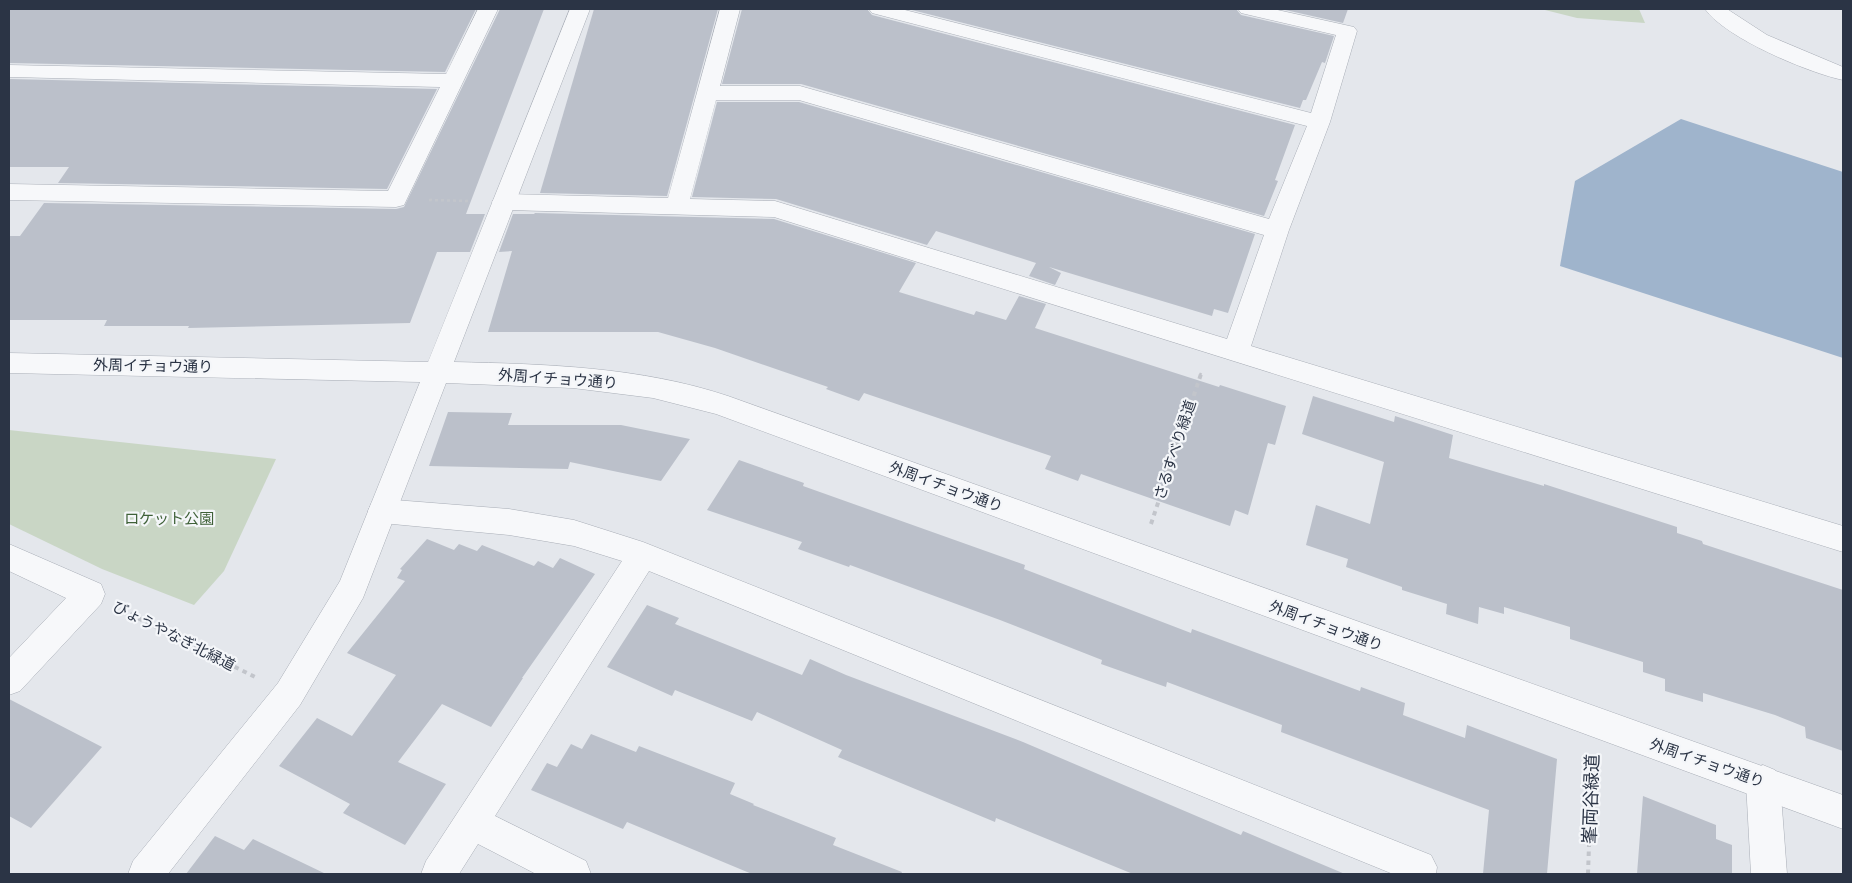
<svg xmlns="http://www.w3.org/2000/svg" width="1852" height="883" viewBox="0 0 1852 883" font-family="'Public Sans','Noto Sans JP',sans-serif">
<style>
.green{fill:#c9d6c5}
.water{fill:#9fb4cc}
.building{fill:#bbc0ca}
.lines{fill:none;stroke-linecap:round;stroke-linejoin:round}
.minor-casing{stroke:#a9aeb7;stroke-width:1}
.tertiary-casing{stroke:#a9aeb7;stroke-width:1}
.path-far1{stroke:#c2c5cb;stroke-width:2.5;stroke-dasharray:3 3;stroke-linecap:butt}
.path{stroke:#c2c5cb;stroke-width:4;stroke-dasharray:4.5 4.5;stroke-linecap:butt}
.minor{fill:#f7f8fa;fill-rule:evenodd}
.tertiary{fill:#f7f8fa;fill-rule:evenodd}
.labels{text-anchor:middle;stroke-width:4.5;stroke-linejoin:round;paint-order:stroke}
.street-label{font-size:15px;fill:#2b3445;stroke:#f4f6f9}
.park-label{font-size:15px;fill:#3f6138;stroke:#f4f6f9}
.near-street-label{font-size:18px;fill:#2b3445;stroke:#f4f6f9}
</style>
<rect width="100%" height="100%" fill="#e4e7ec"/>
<g class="green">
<path d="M1541,9H1639L1645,23L1577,18Z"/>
<path d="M9,430L276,459L224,571L194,605L102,569L9,524Z"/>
</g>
<path class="water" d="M1681,119L1843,172V358L1560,266L1575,181Z"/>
<g class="building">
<path d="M9,9H476L445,72L9,63Z"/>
<path d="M500,9H544L466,214H485L470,252H437L410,323L188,328L189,326H104L107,320H9V236H20L44,203L396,209L404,207Z"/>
<path d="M594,9H718L667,196L540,193Z"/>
<path d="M742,9H867L872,15L1295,125L1275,180L1278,181L1264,216L801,84H722Z"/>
<path d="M908,9H1236L1241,15L1334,36L1325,63L1322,62L1306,100H1303L1300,108Z"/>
<path d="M1281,9H1348L1343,23Z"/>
<path d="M9,79L437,89L387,189L58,183L69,167H9Z"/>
<path d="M717,102H799L1255,234L1228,313L1214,309L1212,316L1049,267L1061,273L1055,285L1029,276L1036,263L936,231L927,245L776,199L692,197Z"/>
<path d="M535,213L774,219L916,263L899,292L974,315L976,311L1006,320L1019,296L1046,304L1035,328L1219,387L1220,385L1286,406L1275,445L1268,443L1248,515L1235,510L1230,526L1081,474L1078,481L1045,469L1051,456L864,393L859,401L826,389L828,387L715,348L658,332H488L512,251L499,252L513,214H534Z"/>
<path d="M1313,396L1394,422L1395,416L1453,435L1449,458L1544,486V484L1677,527V533L1702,541L1703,544L1843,590V751L1806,738L1805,727L1775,715L1703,693V702L1665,691V679L1643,672V662L1570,639V627L1504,607V614L1479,607L1478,624L1446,614L1447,604L1402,590V587L1346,567L1348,559L1306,545L1316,505L1370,524L1384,462L1302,434Z"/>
<path d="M448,412L512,413L508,425H621L690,439L661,481L570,462L568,469L429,466Z"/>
<path d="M739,460L804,483L803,486L1025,565L1024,569L1191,633L1192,629L1360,691L1361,687L1405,703L1403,715L1465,738L1467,725L1557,759L1547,874H1483L1489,810L1281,732L1282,725L1167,682L1166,687L1101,664L1102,660L1000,620L850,565L849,567L798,549L802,542L707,510Z"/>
<path d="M427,539L454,550L459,544L477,551L482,545L534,566L538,561L553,568L560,558L595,574L522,678H523L491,727L442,704L398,762L446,784L405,845L343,813L350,804L279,766L317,718L352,736L396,675L347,653L405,581L397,578L402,570L400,569Z"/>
<path d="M647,605L679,618L675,624L802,675L810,659L846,675L1023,742L1241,835L1243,831L1345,874H1133L996,818L995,822L838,757L842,750L757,712L752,721L675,690L672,696L607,667Z"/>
<path d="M9,699L102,747L31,828L9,816Z"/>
<path d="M591,734L636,752L639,746L735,783L730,794L754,804L753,805L836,838L833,845L902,872L901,874H752L627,822L623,829L531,790L547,763L557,767L571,744L582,749Z"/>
<path d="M1643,796L1716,825V839L1732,845V874H1637Z"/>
<path d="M215,836L244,850L253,839L326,874H186Z"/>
</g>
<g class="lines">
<defs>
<g id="minor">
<path d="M478,9H498L404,205L396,207L9,200V184L388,191L440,87L9,77V65L446,74Z"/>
<path d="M720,9H740L720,86H800L1269,219L1307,126L872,13L869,9H901L1311,113L1336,35L1241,13L1238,9H1273L1354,27L1357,31L1330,122L1289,230L1251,346L1843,526V552L774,217L504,210L496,208L492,202L496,196L504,194L668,198ZM716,100H799L1264,235L1227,339L775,201L690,199Z"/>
<path d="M1705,9H1727L1767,35L1843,67V80C1809,73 1725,38 1705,9Z"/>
<path d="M382,499L509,509L574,520L643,542L1431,855L1437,867L1436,874H1393L649,571L495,816L586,861L591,874H536L478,844L459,874H421L426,861L622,561L574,546L509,535L382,523L372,520L368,511L372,502Z"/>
<path d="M9,544L101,584L105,594L101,604L20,691L9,695V658L66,598L9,571Z"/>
<path d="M1763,765L1775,770L1780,782L1787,874H1751L1746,782L1751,770Z"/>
</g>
<path id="tertiary" d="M570,9H590L454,362C546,364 641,367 728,396L1843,795V829L716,414L653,398L573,388L446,383L363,598L300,705L168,874H128L133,861L278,683L340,581L420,382L9,373V353L428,362Z"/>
</defs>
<use href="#minor" class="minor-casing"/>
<use href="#tertiary" class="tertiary-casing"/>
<g class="path-far1">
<path d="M429,200L470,201"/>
<path d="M1200,375L1201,373"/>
</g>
<g class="path">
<path d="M1151,524L1201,374"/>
<path d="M122,610L255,677"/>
<path d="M1588,874L1592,760"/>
</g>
<use href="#minor" class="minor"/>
<use href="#tertiary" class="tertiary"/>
</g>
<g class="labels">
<g class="street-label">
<text transform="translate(153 366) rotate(1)" y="5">外周イチョウ通り</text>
<text transform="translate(558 379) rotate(4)" y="5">外周イチョウ通り</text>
<text transform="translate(1175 450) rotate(-72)" y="5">さるすべり緑道</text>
<text transform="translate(946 487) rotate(20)" y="5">外周イチョウ通り</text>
<text transform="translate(1326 626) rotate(20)" y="5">外周イチョウ通り</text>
<text transform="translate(174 636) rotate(27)" y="5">びょうやなぎ北緑道</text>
<text transform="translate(1707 763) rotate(19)" y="5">外周イチョウ通り</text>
</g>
<g class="park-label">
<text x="169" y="524">ロケット公園</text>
</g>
<g class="near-street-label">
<text transform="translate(1591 799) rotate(-88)" y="6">峯両谷緑道</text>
</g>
</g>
<rect width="1852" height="883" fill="none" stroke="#2b3445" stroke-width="20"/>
</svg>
